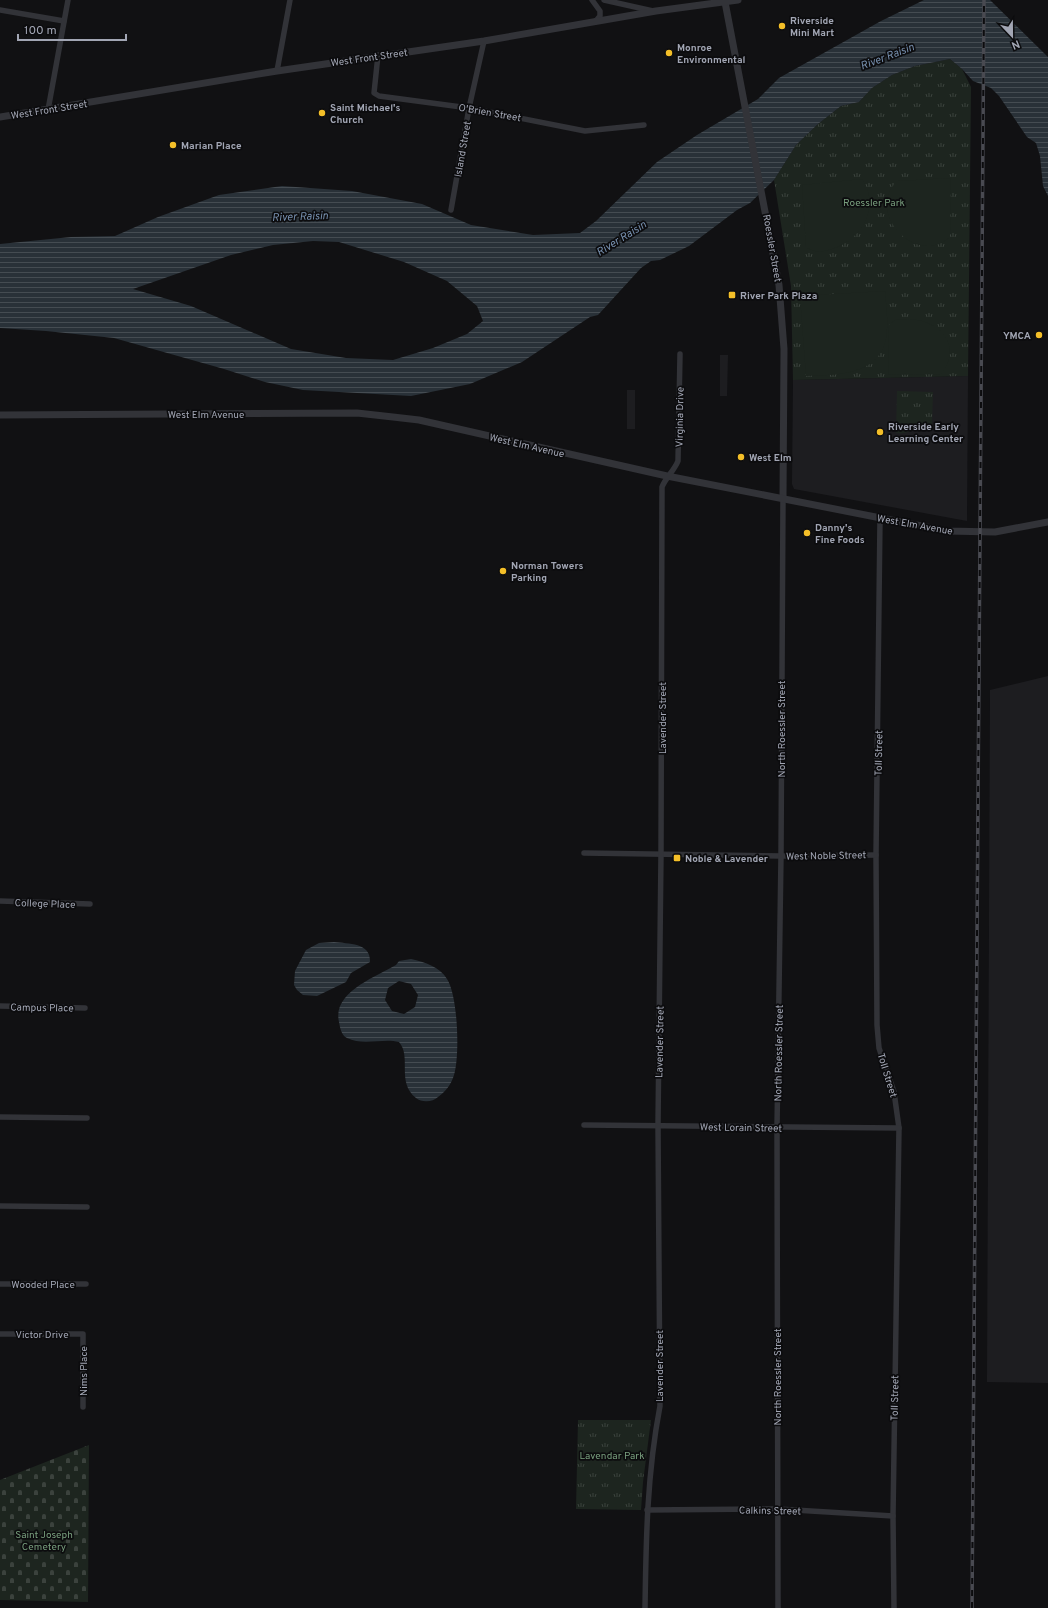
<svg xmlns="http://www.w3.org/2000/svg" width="1048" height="1608" viewBox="0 0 1048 1608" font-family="Overpass,sans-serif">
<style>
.built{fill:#1d1d20}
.cemetery{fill:url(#cemetery-stones)}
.park{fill:url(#park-tufts)}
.pitch{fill:#1d251f}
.water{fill:url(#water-rules);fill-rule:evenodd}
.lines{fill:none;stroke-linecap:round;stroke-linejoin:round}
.minor{stroke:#323338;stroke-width:5.5}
.tertiary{stroke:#323338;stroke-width:7}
.rail-casing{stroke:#494a51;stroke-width:3.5}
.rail{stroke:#0c0c0e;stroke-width:2;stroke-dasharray:6;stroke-linecap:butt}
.poi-dot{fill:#f4bf28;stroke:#0c0c0e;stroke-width:1.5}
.labels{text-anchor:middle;stroke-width:3.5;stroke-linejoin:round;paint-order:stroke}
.poi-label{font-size:10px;font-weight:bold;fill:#a2a6b4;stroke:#0c0c0e;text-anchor:start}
.street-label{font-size:10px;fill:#a2a6b4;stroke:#0c0c0e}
.park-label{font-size:10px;fill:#799f7e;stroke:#0c0c0e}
.water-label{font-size:11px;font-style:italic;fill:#7891b0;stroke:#0c0c0e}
</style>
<defs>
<pattern id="cemetery-stones" width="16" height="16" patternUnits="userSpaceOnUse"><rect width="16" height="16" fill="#1d251f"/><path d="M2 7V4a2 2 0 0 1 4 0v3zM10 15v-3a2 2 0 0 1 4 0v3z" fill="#3b423d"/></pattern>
<pattern id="park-tufts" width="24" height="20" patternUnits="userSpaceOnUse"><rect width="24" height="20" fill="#1d251f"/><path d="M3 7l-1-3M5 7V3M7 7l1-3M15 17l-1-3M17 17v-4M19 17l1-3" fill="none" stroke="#3b423d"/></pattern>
<pattern id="water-rules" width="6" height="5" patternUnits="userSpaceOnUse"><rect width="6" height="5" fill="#293138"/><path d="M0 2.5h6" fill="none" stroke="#454c52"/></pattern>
</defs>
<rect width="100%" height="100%" fill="#111113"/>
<g class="built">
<path d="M720,355H728L727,396H720Z"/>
<path d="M968,376L967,521L794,489L792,484L793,380Z"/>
<rect x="627" y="390" width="8" height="39"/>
<path d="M1048,676V1383L987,1382L990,690Z"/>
</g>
<path class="cemetery" d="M89,1445L88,1602L0,1600V1480Z"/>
<g class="park">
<path d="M950,59L962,69L971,87L968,376L793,380L791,286L774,180L796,145L818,124L841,106L859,102L872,88L892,75L915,66Z"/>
<path d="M897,391L933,392L932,424H922V429C911,429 907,435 896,433Z"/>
<path d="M578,1420H651L643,1482L641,1510L576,1509Z"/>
</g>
<g class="pitch">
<path d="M951,178L950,237C914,269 864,208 898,181Z"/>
<path d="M862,179C881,206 862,240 832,249C822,252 815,253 806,247L802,185Z"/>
<path d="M885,291C886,307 890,330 884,346C873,376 832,375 806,376L800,296Z"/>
<path d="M910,319C941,321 963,347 941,374L888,375L889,325L895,320Z"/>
<rect x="587" y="1438" width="12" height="26"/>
</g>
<g class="water">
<path d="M924,0H990L1048,57V196L1043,186L1040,156L1036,143L1027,137L999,96L991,88L973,81L962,69L950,59L915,66L892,75L872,88L859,102L841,106L818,124L796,145L774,180L750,203L737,210L689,246L660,260L651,261L641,268L598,315L590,317L522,362L470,384L411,396L303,390L265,382L224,369L114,338L46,331L0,328V244L71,237L115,236L158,217L219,195L282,186L352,191L422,204L471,225L533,235L580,233L596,221L657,162L697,135L758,99L779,78L881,21ZM313,241L339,242L404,262L447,281L477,306L483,321L467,334L433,348L393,360L346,358L291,349L191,306L133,289L231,255L273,245Z"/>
<path d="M334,942C348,944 371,942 370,962L351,973L346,982L317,996L303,995L297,990L294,985L295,971L306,950L319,943Z"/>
<path d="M411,959C425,962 440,967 447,979C458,996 460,1056 454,1075C451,1085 446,1091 438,1097C433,1102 422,1103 416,1098C396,1082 412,1057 399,1042C383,1038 363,1046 347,1038C341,1035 340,1027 339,1022C332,992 376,977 396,965L399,961ZM399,981L411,984L418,995L415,1007L404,1014L392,1011L385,1000L388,988Z"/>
</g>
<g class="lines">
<g class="minor">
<path d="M592,0L600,11V16L595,22"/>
<path d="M604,0L653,11"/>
<path d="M0,10L64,21"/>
<path d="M378,55L374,93L379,96L469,108L585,131L644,125"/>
<path d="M277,71L290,0"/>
<path d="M48,110L68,0"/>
<path d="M451,210L469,108L484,41"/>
<path d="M880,519L876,855L877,1025L879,1048L894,1092L899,1128L893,1516L894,1608"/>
<path d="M584,853L781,856L876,855"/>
<path d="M0,901L90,904"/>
<path d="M0,1006L85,1008"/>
<path d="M0,1117L87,1118"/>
<path d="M584,1125L899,1128"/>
<path d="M0,1206L87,1207"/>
<path d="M0,1284H86"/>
<path d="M0,1334H83V1407"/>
<path d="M647,1510L778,1509L893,1516"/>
<path d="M645,1608C646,1539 647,1474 660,1406L658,1125L661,854L662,487C666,477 674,471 678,461L680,354"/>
<path d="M778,1608L777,1128L781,856L783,498"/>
</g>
<g class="tertiary">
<path d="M725,2L779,285L784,349L783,498"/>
<path d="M0,117L277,71L484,41L656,11L738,0"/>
<path d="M0,415L357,413L393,417L419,420L667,476L947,531L995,532L1048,522"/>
</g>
<defs>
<path id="rail" d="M972,1608L984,0"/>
</defs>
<use href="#rail" class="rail-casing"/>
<use href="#rail" class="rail"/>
</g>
<g class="poi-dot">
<circle cx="782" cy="26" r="4"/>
<circle cx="669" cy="53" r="4"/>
<circle cx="322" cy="113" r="4"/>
<circle cx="173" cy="145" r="4"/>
<rect x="728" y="291" width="8" height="8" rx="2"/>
<circle cx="1039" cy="335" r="4"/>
<circle cx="880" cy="432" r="4"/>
<circle cx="741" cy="457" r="4"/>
<circle cx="807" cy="533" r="4"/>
<circle cx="503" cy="571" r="4"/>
<rect x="673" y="854" width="8" height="8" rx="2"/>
</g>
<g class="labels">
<g class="poi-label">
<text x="790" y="24">Riverside<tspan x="790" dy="12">Mini Mart</tspan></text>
<text x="677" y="51">Monroe<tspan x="677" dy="12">Environmental</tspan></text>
<text x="330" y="111">Saint Michael's<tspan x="330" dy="12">Church</tspan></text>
<text x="181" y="149">Marian Place</text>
<text x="740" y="299">River Park Plaza</text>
<text x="1031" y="339" text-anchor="end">YMCA</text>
<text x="888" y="430">Riverside Early<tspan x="888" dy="12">Learning Center</tspan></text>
<text x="749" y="461">West Elm</text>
<text x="815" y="531">Danny's<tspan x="815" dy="12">Fine Foods</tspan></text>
<text x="511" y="569">Norman Towers<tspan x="511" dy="12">Parking</tspan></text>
<text x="685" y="862">Noble &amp; Lavender</text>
</g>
<g class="street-label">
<text transform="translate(369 57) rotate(-8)" y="4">West Front Street</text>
<text transform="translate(49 109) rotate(-9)" y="4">West Front Street</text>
<text transform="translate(490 112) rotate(10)" y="4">O'Brien Street</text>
<text transform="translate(462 149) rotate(-80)" y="4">Island Street</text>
<text transform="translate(773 248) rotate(80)" y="4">Roessler Street</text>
<text x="206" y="418">West Elm Avenue</text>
<text transform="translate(679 417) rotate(-89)" y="4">Virginia Drive</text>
<text transform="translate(527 445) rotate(13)" y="4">West Elm Avenue</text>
<text transform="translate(915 524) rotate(10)" y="4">West Elm Avenue</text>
<text transform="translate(662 718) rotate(-90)" y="4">Lavender Street</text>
<text transform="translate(781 729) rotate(-90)" y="4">North Roessler Street</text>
<text transform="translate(878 753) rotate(-89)" y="4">Toll Street</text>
<text transform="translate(826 855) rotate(-1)" y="4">West Noble Street</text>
<text transform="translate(45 903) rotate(2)" y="4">College Place</text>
<text transform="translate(42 1007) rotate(1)" y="4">Campus Place</text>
<text transform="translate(659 1042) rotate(-89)" y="4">Lavender Street</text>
<text transform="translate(778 1053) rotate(-89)" y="4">North Roessler Street</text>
<text transform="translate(888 1075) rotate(73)" y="4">Toll Street</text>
<text transform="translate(741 1127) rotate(1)" y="4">West Lorain Street</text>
<text x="43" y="1288">Wooded Place</text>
<text x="42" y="1338">Victor Drive</text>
<text transform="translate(659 1366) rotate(-90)" y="4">Lavender Street</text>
<text transform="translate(83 1371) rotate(-90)" y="4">Nims Place</text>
<text transform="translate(777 1377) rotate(-90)" y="4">North Roessler Street</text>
<text transform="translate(894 1398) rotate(-89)" y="4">Toll Street</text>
<text transform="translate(770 1510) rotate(1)" y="4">Calkins Street</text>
</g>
<g class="park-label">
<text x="874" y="206">Roessler Park</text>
<text x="612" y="1459">Lavendar Park</text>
<text x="44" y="1538">Saint Joseph<tspan x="44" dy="12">Cemetery</tspan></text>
</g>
<g class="water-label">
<text transform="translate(887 56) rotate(-21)" y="4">River Raisin</text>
<text transform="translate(300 216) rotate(-2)" y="4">River Raisin</text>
<text transform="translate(621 238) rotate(-32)" y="4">River Raisin</text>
</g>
</g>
<g transform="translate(1012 36) rotate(158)" stroke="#0c0c0e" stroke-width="3" paint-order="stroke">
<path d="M0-3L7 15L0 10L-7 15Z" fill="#a2a6b4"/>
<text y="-6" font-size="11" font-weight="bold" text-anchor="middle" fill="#a2a6b4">N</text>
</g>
<path d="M18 34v6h108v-6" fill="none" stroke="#a2a6b4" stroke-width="2"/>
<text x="24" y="34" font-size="12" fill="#a2a6b4" stroke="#0c0c0e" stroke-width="3" paint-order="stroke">100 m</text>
</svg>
